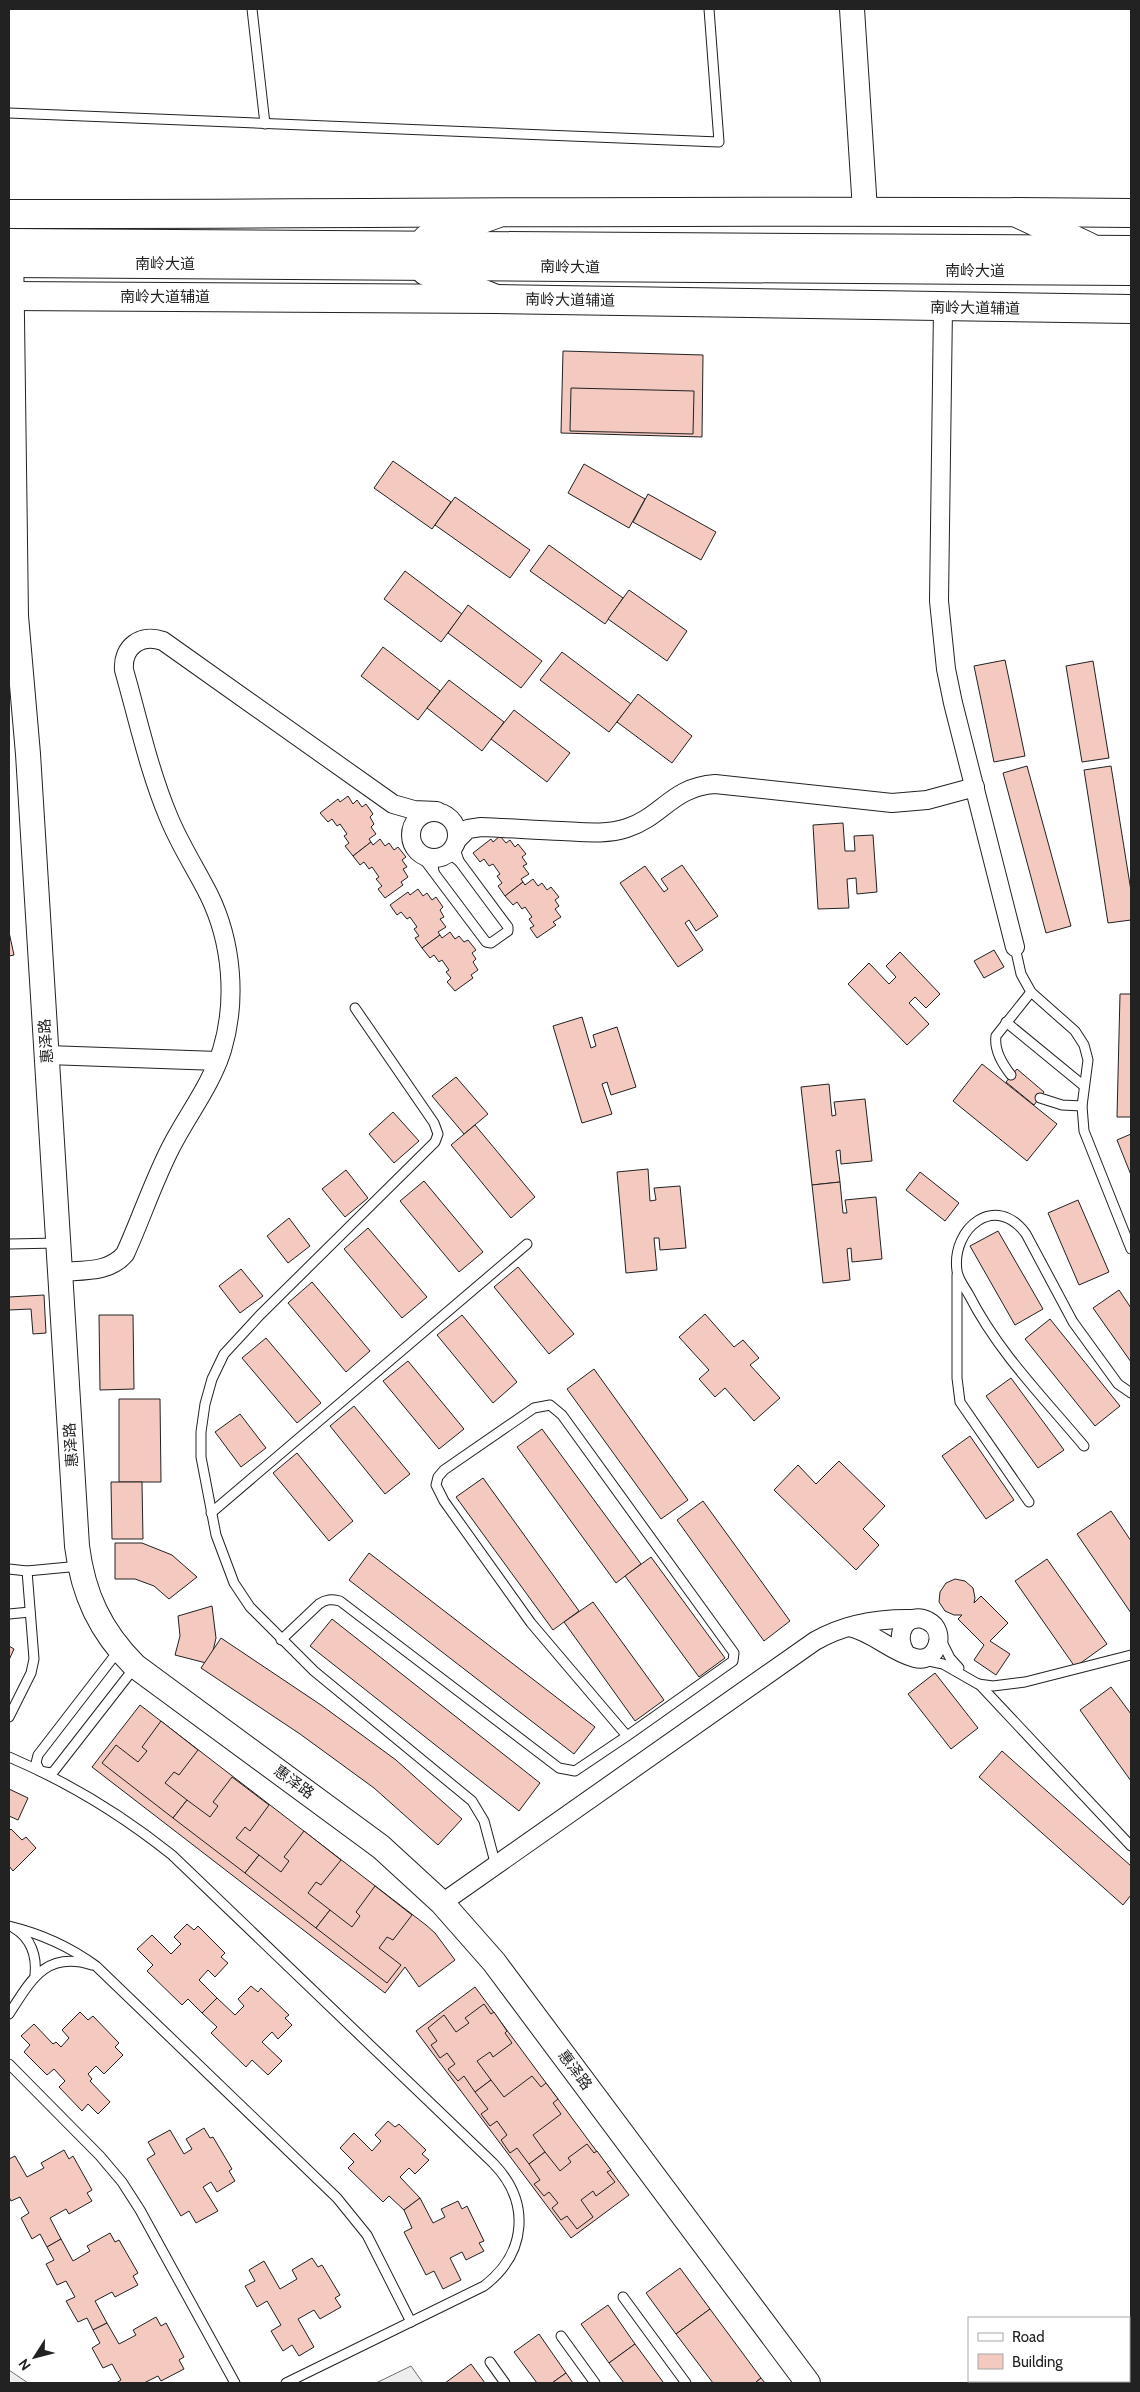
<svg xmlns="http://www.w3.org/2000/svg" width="1140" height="2392" viewBox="0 0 1140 2392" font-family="Cabin,'Noto Sans SC',sans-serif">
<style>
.green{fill:#eee;stroke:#6f6f6f}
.building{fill:#f3c9c0;stroke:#222}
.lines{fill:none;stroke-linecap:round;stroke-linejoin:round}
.lane-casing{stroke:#222;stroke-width:11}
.street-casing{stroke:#222;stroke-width:20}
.secondary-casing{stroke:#222;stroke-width:26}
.primary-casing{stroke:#222;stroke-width:30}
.highway-casing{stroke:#222;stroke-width:30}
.lane{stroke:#fff;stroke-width:9}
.street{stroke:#fff;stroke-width:18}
.secondary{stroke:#fff;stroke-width:24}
.primary{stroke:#fff;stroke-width:28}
.highway{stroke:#fff;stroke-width:28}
.labels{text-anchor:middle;stroke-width:4;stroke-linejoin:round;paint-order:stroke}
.street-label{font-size:15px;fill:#222;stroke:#fff}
</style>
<rect width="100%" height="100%" fill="#fff"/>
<g class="green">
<path d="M411,2366L423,2383H376Z"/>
<path d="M9,2370L28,2383H9Z"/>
</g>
<g class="building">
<path d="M563,351L703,355L702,437L561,433Z"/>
<path d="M571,388L694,391L693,434L570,431Z"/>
<path d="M393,461L451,502L432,529L374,488Z"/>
<path d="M584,464L645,499L629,528L568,493Z"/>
<path d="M648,494L716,532L701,560L633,522Z"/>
<path d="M455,497L530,550L510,578L435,525Z"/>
<path d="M549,545L623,598L605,624L530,571Z"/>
<path d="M405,571L462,614L441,642L384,599Z"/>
<path d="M629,590L687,631L667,661L608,619Z"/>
<path d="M468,605L542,661L521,688L448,633Z"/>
<path d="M383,647L440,691L418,720L361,676Z"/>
<path d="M562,652L631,704L609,732L540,680Z"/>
<path d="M1005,660L1025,756L994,762L974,666Z"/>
<path d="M1093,661L1109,758L1082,762L1066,666Z"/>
<path d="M449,680L504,722L482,751L427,708Z"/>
<path d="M638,694L692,736L672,763L617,722Z"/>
<path d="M514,710L570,753L547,782L491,739Z"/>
<path d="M1027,766L1071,926L1046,933L1003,773Z"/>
<path d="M1111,766L1131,891V920L1108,923L1084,770Z"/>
<path d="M348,796L353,804L357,800L362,807L366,804L373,814L370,817L374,824L371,827L376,834L369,839L371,842L353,856L345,846L349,843L344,836L347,834L340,824L337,826L332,819L328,822L320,813L338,799L340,802Z"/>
<path d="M843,823L845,851H855L854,836L873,835L877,892L857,894L856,878L847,879L849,908L818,909L813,825Z"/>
<path d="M500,836L506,843L510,840L515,847L518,844L526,854L522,857L527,864L523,866L529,874L521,879L523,882L505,896L498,886L502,883L497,876L500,874L493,864L489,866L484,859L480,862L473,853L491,839L493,842Z"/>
<path d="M380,839L385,846L389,843L394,850L398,847L406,857L402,860L407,867L403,869L408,877L401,882L403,885L385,898L378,889L382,886L376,879L379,877L372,867L369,869L364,862L360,865L353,856L371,842L373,845Z"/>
<path d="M682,865L718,916L696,931L689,920L685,923L703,950L678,967L620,883L645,866L664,892L668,889L661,879Z"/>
<path d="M533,879L538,886L542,883L547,890L551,887L559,897L555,900L559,906L555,909L561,917L553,922L556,925L537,938L530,928L534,926L529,919L532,917L525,907L522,909L517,902L513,905L505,896L523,882L525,885Z"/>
<path d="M418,889L423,896L427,893L432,900L436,897L443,907L440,910L444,917L440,919L446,927L438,932L440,935L422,948L415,938L419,936L414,929L417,927L410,917L407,919L401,912L397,915L390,905L408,892L410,895Z"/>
<path d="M9,932L14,955L9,956Z"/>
<path d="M450,932L455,939L459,936L464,942L468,940L476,950L472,953L476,959L473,962L478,970L471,975L473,978L455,991L447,982L451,978L446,972L449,970L442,960L439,962L434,955L430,958L422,948L440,935L442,938Z"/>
<path d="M994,950L1004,967L984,978L974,961Z"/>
<path d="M900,952L940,994L926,1008L915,997L909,1003L929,1024L907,1045L848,984L869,963L889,984L896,977L886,966Z"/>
<path d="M1120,994H1131V1117H1117Z"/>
<path d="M582,1017L591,1048L596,1046L593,1035L617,1027L636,1087L611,1095L607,1082L602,1084L612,1114L582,1123L553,1026Z"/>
<path d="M982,1064L1057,1124L1027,1161L953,1101Z"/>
<path d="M1017,1069L1044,1092L1034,1105L1006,1082Z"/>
<path d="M456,1077L488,1114L464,1134L432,1096Z"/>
<path d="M829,1084L832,1116L836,1115L834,1102L865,1099L872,1161L841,1164L840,1150L836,1151L840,1182L812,1185L801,1087Z"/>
<path d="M393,1112L419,1141L394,1163L369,1134Z"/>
<path d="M475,1125L535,1197L511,1218L451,1145Z"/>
<path d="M1131,1134V1175L1117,1140Z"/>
<path d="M648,1169L650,1201L656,1200L654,1188L680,1186L686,1248L660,1250L659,1238H654L657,1270L626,1273L617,1172Z"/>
<path d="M346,1170L368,1198L345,1217L322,1189Z"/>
<path d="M920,1172L959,1203L945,1221L906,1190Z"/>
<path d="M424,1181L483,1252L459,1272L400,1201Z"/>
<path d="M840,1182L843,1213H847L845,1200L876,1197L882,1259L852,1262L851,1248L847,1249L850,1280L823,1283L812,1185Z"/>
<path d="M1078,1200L1109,1272L1079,1285L1048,1213Z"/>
<path d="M289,1218L310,1246L288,1263L267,1236Z"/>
<path d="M368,1228L427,1297L402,1318L344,1249Z"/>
<path d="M998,1231L1043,1309L1015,1325L970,1246Z"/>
<path d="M518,1267L574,1334L549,1354L494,1287Z"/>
<path d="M241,1269L263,1296L240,1313L219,1286Z"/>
<path d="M312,1282L370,1351L346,1372L288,1303Z"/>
<path d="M1119,1290L1131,1308V1362L1093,1308Z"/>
<path d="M44,1295L46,1333L33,1334L31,1309L9,1310V1297Z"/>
<path d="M705,1314L734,1347L743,1340L759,1358L750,1365L780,1398L754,1421L725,1388L715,1397L699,1379L709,1370L679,1337Z"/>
<path d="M99,1315H133L134,1389L100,1390Z"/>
<path d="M462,1315L517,1382L493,1403L437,1335Z"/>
<path d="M1050,1319L1120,1406L1095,1426L1025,1339Z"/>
<path d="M266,1338L321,1403L297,1423L242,1358Z"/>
<path d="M408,1361L464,1429L439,1449L383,1381Z"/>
<path d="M594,1369L688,1500L661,1519L567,1389Z"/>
<path d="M1011,1378L1064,1450L1038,1468L986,1396Z"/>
<path d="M119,1399H160L161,1482H119Z"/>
<path d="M354,1406L410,1474L385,1494L330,1426Z"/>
<path d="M240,1414L266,1448L241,1467L215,1432Z"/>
<path d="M542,1429L641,1564L616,1583L517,1447Z"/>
<path d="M970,1436L1014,1500L986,1519L942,1456Z"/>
<path d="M297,1453L353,1521L329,1541L273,1473Z"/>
<path d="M839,1461L885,1506L863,1529L879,1545L856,1570L774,1490L798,1465L816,1484Z"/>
<path d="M483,1478L579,1611L553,1630L456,1497Z"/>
<path d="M111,1482H142L143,1539H112Z"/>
<path d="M703,1501L790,1621L764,1641L677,1520Z"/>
<path d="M1111,1511L1131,1541V1613L1077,1534Z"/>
<path d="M115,1543H142L172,1555L197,1577L169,1599L154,1586L135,1579H115Z"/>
<path d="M369,1553L595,1727L574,1754L349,1580Z"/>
<path d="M651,1557L725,1658L699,1677L625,1576Z"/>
<path d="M1047,1559L1107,1644L1075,1667L1015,1581Z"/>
<path d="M955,1579L965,1581L973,1588L975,1598L974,1603L981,1596L1008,1623L990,1641L1010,1654L996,1675L974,1660L984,1645L958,1619L962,1615H954L945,1611L939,1602L940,1592L946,1583Z"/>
<path d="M593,1602L664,1700L635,1721L564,1622Z"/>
<path d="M212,1606L216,1638L210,1664L175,1655L180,1636L178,1616Z"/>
<path d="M332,1619L540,1783L519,1811L310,1646Z"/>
<path d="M221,1638L321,1705L396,1760L462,1819L438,1845L374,1788L300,1734L201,1668Z"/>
<path d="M9,1646L14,1649L9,1660Z"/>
<path d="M935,1673L978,1728L951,1749L908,1694Z"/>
<path d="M1111,1687L1131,1714V1781L1080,1710Z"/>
<path d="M140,1705L426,1925L435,1933L455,1960L419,1987L405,1967L385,1993L92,1767Z"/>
<path d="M161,1721L198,1750L179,1775L174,1772L165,1783L187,1800L173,1818L102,1763L116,1745L138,1762L147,1751L142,1747Z"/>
<path d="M1002,1751L1131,1866V1895L1123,1905L979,1777Z"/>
<path d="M232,1777L269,1805L250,1831L245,1827L236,1838L259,1855L245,1873L173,1818L187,1800L210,1817L218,1806L213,1802Z"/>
<path d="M9,1789L28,1798L18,1820L9,1816Z"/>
<path d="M11,1829L22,1840L26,1837L36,1848L13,1871L9,1866V1831Z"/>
<path d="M304,1831L341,1860L321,1885L316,1882L308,1893L330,1910L316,1928L245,1873L259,1855L281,1872L289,1861L284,1857Z"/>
<path d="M375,1886L412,1915L393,1940L387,1937L379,1948L401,1965L387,1983L316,1928L330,1910L352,1927L360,1916L356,1912Z"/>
<path d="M187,1924L194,1930L198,1926L225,1953L221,1957L228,1963L215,1977L208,1970L199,1980L217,1998L202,2013L188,1999L182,2005L147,1971L153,1965L137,1949L152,1935L171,1954L181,1944L174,1937Z"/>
<path d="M251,1986L258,1992L261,1988L289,2015L285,2018L292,2025L278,2039L272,2032L262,2042L282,2061L268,2075L252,2060L246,2067L211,2033L217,2027L202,2013L217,1998L235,2015L244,2006L238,1999Z"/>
<path d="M475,1987L629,2195L571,2238L416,2031Z"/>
<path d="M484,2004L491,2014L494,2012L507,2031L505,2033L512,2043L493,2057L490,2052L477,2061L491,2080L475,2092L464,2076L458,2081L448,2069L455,2064L447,2053L440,2058L431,2045L437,2041L428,2028L444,2015L456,2032L469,2023L465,2018Z"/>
<path d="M80,2012L88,2020L93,2016L119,2043L115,2047L123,2055L104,2074L96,2066L88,2074L92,2079L90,2081L110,2102L98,2114L88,2104L82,2111L59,2087L65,2081L54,2069L47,2075L24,2052L30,2045L21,2036L34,2024L53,2044L56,2042L61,2047L69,2038L62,2030Z"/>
<path d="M532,2076L541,2087L546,2083L558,2099L553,2103L561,2114L533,2135L545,2152L529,2164L517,2148L510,2153L501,2140L507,2135L497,2121L490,2126L481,2114L488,2109L475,2092L491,2080L504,2097Z"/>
<path d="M388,2121L395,2127L399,2124L426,2150L422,2154L429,2160L415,2174L409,2168L400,2177L420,2198L404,2210L389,2196L383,2202L348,2168L354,2162L340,2148L354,2133L372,2151L381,2141L375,2135Z"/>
<path d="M204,2128L210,2138L213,2137L232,2169L229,2171L235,2181L217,2192L211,2182L203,2187L218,2211L196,2223L189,2211L181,2216L147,2159L155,2154L148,2142L170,2130L184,2154L192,2149L186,2139Z"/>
<path d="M587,2144L594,2153L597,2151L611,2170L607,2172L615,2182L596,2196L593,2191L581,2200L593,2217L577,2229L567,2216L561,2220L552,2208L558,2203L549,2192L544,2196L534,2184L540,2180L529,2164L545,2152L560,2171L571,2162L568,2158Z"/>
<path d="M64,2150L69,2159L73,2156L92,2190L87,2193L92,2201L69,2214L66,2209L50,2218L61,2239L47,2247L40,2234L32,2239L21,2218L29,2213L20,2197L11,2201L9,2197V2159L15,2156L27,2177L44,2168L41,2163Z"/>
<path d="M420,2198L433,2223L445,2217L441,2209L458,2201L462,2209L467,2206L484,2241L479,2243L484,2251L466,2260L462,2252L450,2258L461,2280L443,2289L434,2271L426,2275L404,2232L412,2228L404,2210Z"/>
<path d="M110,2233L115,2242L119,2240L138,2273L133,2276L138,2285L115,2297L112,2292L95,2301L107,2323L93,2330L87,2318L78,2322L66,2301L75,2297L66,2281L57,2285L46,2264L54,2260L47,2247L61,2239L73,2261L90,2251L87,2246Z"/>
<path d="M312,2258L318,2267L322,2265L340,2295L335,2298L341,2307L320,2319L314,2310L298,2319L314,2347L299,2356L292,2345L283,2351L271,2331L281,2325L267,2301L257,2307L245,2286L255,2281L249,2270L264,2261L280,2289L297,2279L292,2270Z"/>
<path d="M680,2268L710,2309L676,2334L646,2293Z"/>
<path d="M608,2305L635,2344L609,2363L581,2324Z"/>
<path d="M710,2309L761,2378L755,2383H713L676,2334Z"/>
<path d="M156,2317L161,2326L166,2323L184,2357L179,2360L184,2369L161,2381L158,2376L144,2383H116L121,2380L112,2364L103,2368L92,2348L100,2343L93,2330L107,2323L119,2344L136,2335L133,2330Z"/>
<path d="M539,2334L566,2373L552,2383H537L514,2352Z"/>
<path d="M635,2344L663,2382L662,2383H624L609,2363Z"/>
<path d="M471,2364L485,2383H445Z"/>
<path d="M566,2373L573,2383H552Z"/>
<path d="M761,2378L765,2383H755Z"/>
</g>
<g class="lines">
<defs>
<g id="lane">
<path d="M252,9L265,124"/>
<path d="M9,113L719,142L709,9"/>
<path d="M417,850L486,942L491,943L508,931V927L459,861L456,852L457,840"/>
<path d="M434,872L433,864L438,858L452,856L459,861"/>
<path d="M1015,947L1021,974L1031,992L1075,1031L1084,1045L1088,1060L1082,1106L1084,1131L1131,1249"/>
<path d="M355,1008L434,1123L438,1134L435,1142L260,1315L224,1354L212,1379L205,1404L201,1432V1457L216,1535L234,1583L250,1607L314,1671L472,1801L484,1821L496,1866"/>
<path d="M1006,1022L1084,1086"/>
<path d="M1011,1075C1003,1065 994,1050 996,1036L1031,992"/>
<path d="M1040,1098L1062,1105L1082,1106"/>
<path d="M9,1244L58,1243"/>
<path d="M957,1275V1378L960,1402L1029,1502"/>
<path d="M1084,1446C1043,1397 998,1352 969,1295C965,1288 958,1279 957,1271C951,1228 996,1192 1026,1234L1073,1322L1118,1384L1131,1393"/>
<path d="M211,1513L527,1244"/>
<path d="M9,1569L27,1571L80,1566"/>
<path d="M9,1614L30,1612"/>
<path d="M281,1640L319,1604C326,1599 331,1599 340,1601L559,1768L575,1771L627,1736L531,1623L444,1501L436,1485L438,1477L444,1470L534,1408L550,1405L562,1415L734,1653L733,1661L627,1736"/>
<path d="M941,1640L950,1658L959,1668"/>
<path d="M119,1650L38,1755L36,1763L40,1771L50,1773L54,1771L135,1667"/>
<path d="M924,1660L943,1664L978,1684L993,1686L1025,1682L1131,1655"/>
<path d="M979,1684L1131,1846"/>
<path d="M9,1717L31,1673L34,1659L27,1571"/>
<path d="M9,1757C68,1782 122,1815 172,1855L493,2163C531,2202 527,2253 484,2286L286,2383"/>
<path d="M9,1926C42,1934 69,1946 96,1966L337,2198L367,2235L411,2322"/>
<path d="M14,1928C31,1938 37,1956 35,1975"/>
<path d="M9,2014C30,1982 45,1950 92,1965"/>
<path d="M9,2064L100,2156L122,2182L140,2210L235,2383"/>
<path d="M623,2297L686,2383"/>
<path d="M561,2336L595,2383"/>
<path d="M490,2362L505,2383"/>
</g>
<g id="street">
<path d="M943,308L939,601L946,669L953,703L1015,947"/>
<circle cx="434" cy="835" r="23"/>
<path d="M457,840L468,829L481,827C508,828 535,830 562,831C583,832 606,835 627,828C663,816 672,787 715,784L892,803L927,800L975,787"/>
<path d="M47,1055L218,1061"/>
<path d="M60,1272C83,1270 109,1273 125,1254C141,1219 153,1182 171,1147C188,1114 211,1085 222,1050C237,1000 232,942 209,895C196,869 180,845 169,818C149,771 138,719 124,670C122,647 141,633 163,641L393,804L414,810L437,811"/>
<path d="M849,1627C873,1632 891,1652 915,1658C937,1664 948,1631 928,1621C908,1610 892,1634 906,1654"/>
<path d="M442,1903L815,1641C846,1623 880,1618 915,1619"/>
</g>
<g id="secondary">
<path d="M852,9L865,210"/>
<path d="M11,244L16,616L28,754L77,1546C83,1594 100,1631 135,1666L381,1847L442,1903L494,1962L808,2383"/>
</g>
<g id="primary">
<path d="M9,214C383,214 757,209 1131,213"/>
<path d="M9,296L496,299L1131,309"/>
</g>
<g id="highway">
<path d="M1015,212L1089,247"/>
<path d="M427,239L496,214"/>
<path d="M9,243L1131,250"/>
<path d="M9,263L1131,271"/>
<path d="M426,271L496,299"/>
</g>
</defs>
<use href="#lane" class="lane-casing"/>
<use href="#street" class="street-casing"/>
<use href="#secondary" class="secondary-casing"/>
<use href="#primary" class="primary-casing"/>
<use href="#highway" class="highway-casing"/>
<use href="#lane" class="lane"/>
<use href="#street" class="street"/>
<use href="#secondary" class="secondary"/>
<use href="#primary" class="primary"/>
<use href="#highway" class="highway"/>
</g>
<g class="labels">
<g class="street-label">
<text x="165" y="269">南岭大道</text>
<text transform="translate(570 267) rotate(1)" y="5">南岭大道</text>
<text x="975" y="276">南岭大道</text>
<text x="165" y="302">南岭大道辅道</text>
<text transform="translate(570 300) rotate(1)" y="5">南岭大道辅道</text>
<text transform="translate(975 308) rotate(1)" y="5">南岭大道辅道</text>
<text transform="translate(46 1041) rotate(-94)" y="5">惠泽路</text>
<text transform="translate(71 1445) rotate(-94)" y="5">惠泽路</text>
<text transform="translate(294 1782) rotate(36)" y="5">惠泽路</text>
<text transform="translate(575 2070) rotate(53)" y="5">惠泽路</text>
</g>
</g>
<rect width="1140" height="2392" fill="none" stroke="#222222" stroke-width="20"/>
<rect x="968" y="2317" width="162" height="65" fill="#ffffff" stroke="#a7a7a7"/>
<rect x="978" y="2333" width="25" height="8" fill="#ffffff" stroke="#a7a7a7"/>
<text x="1012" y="2342" font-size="15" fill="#222222">Road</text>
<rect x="978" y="2354" width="25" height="15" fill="#f3c9c0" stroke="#a7a7a7"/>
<text x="1012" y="2367" font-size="15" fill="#222222">Building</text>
<g transform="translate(35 2357) rotate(234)" stroke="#ffffff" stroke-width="4" paint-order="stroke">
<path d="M0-4L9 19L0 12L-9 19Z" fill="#222222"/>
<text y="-8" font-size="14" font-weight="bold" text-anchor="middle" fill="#222222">N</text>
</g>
</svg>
